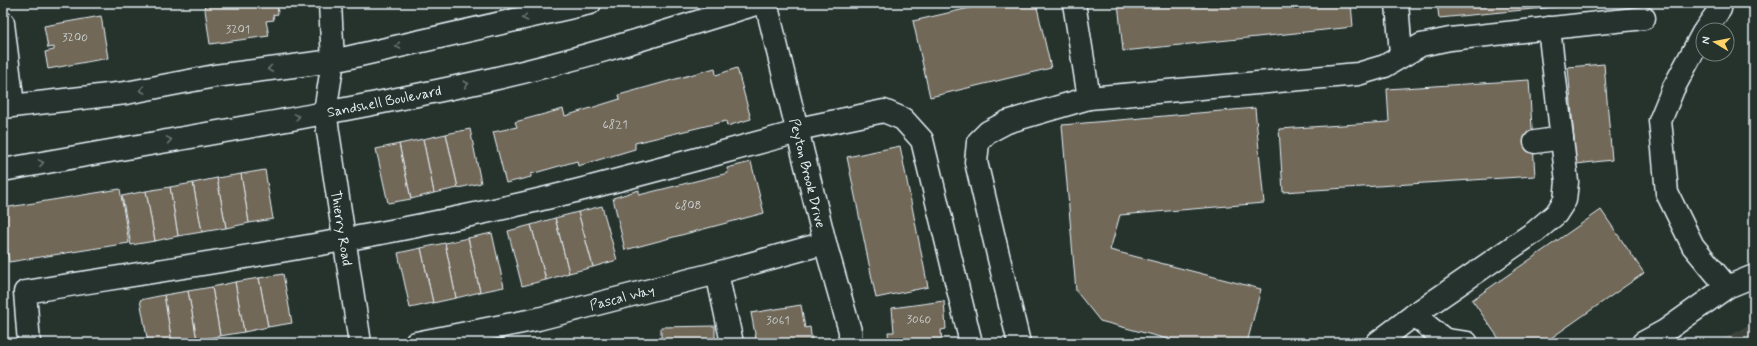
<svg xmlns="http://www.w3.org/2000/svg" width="1757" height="346" viewBox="0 0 1757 346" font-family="Mynerve,sans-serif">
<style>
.built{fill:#3c433a}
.building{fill:#716859;stroke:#e8f1f8}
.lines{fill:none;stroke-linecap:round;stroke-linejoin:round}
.minor-casing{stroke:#e8f1f8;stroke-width:25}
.minor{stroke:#26332d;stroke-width:22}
.oneway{stroke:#6a7674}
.labels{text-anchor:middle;stroke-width:3;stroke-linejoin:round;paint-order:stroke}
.number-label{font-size:12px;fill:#cacfd0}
.street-label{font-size:14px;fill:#e8f1f8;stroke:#26332d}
</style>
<rect width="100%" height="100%" fill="#26332d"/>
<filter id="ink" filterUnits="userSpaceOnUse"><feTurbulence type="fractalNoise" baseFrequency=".025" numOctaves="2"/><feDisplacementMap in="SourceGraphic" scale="8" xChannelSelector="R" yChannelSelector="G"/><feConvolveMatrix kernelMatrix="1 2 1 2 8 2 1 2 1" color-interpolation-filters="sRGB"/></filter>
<g filter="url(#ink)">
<path class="built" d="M1754,323V343H1715Z"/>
<g class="building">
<path d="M204,3H277L278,14L273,15L274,20L266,21L269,36L210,44Z"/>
<path d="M991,3H1036L1051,68L930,97L913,21Z"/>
<path d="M1118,3H1351L1353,27L1123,51Z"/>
<path d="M1437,3H1597L1439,18Z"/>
<path d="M101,16L108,58L48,69L45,52L54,50V47L48,48L44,26Z"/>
<path d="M1604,64L1612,160L1576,164L1568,67Z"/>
<path d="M715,68L716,75L737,68L751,119L727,126L726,121L635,143V149L578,166L577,161L531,174V177L506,183L493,132L517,127L515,122L563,109L565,116L620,99L619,95Z"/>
<path d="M1529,80L1535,176L1283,192L1279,129L1389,122L1387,89Z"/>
<path d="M1255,108L1264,203L1120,215L1110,250L1261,289L1247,343H1182L1100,321L1076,291L1062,125Z"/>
<path d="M470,129L481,183L458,188L446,134Z"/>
<path d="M446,134L458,188L434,193L423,139Z"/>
<path d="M423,139L434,193L411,199L399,144Z"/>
<path d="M399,144L411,199L388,203L376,149Z"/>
<path d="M900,146L928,287L876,298L847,157Z"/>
<path d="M751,162L764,213L625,250L613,198L639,190V195L728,173L727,168Z"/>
<path d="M265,170L273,219L249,223L241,174Z"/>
<path d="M241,174L249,223L226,228L217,178Z"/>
<path d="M217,178L226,228L202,232L193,183Z"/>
<path d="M193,183L202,232L178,236L170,187Z"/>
<path d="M170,187L178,236L155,241L146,191Z"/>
<path d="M120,189L129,243L9,262L3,224V208Z"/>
<path d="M146,191L155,241L131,245L122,196Z"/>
<path d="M602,206L617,260L593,267L578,212Z"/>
<path d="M1601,210L1644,273L1544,343H1502L1472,300Z"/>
<path d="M578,212L593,267L569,273L555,218Z"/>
<path d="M555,218L569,273L546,280L531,225Z"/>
<path d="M531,225L546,280L522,286L508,231Z"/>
<path d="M492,233L504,287L480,292L468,238Z"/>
<path d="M468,238L480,292L456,298L445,243Z"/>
<path d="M445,243L456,298L433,303L421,248Z"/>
<path d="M421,248L433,303L410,308L398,253Z"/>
<path d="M283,274L292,323L268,327L259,278Z"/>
<path d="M259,278L268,327L244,332L235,282Z"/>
<path d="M235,282L244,332L220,336L212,287Z"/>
<path d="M212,287L220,336L197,340L188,291Z"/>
<path d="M188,291L197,340L172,343L164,295Z"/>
<path d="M164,295L172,343H148L140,300Z"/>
<path d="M944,301L946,329L941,330L942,343H889L888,332H894L892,308Z"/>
<path d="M801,305L805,328L810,327L812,343H760V339H756L751,313Z"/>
<path d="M715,326V343H661V327Z"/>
</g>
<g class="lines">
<defs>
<g id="minor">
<path d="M330,3L333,61L325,112L360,343"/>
<path d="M766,3L825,243L850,331V343"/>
<path d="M1074,3L1089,98"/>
<path d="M1397,3L1401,55"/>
<path d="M3,23L13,105"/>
<path d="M1705,30L1720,9L1721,3"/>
<path d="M1703,33L1673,89L1660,121L1663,149L1667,193L1693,246L1727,287"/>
<path d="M3,107L126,93L215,76L333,61L590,3"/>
<path d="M798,129L884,111L903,119L922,140L971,343"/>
<path d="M1535,142L1562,138"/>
<path d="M3,170C166,140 331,115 493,79C583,59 671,30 759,3"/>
<path d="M717,273L732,343"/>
<path d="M1414,315L1445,340L1446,343"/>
<path d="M1445,340L1467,343"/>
<path d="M29,343L25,292C169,269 313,248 456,218C571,195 685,162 798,132"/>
<path d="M416,343L538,319L717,273L825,243"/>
<path d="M1019,343L976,162L978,142L988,132L1007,122L1089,98L1358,74L1385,66L1421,45L1450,39L1644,18"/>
<path d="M1377,343L1414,315L1536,231L1556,214L1565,200L1567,182L1549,28"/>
<path d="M1643,343L1665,331L1727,287L1754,276"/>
</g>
</defs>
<use href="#minor" class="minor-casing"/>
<use href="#minor" class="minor"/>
</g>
<defs><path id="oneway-chevron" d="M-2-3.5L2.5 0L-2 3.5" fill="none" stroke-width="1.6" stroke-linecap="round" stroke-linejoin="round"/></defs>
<g class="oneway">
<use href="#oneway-chevron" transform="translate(525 18) rotate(167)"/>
<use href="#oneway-chevron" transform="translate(398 46) rotate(168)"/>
<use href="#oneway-chevron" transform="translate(270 69) rotate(172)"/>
<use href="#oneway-chevron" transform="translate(466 84) rotate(-12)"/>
<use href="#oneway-chevron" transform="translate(142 90) rotate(169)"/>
<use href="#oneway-chevron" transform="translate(297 117) rotate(-10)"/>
<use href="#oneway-chevron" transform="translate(169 140) rotate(-10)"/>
<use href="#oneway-chevron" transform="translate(41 163) rotate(-10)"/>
</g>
</g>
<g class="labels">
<g class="number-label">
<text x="238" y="33">3201</text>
<text x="75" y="41">3200</text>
<text x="615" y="128">6821</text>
<text x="688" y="209">6808</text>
<text x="919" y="323">3060</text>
<text x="778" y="324">3061</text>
</g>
<g class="street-label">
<text transform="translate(384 101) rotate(-11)" y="5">Sandshell Boulevard</text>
<text transform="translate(808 173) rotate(76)" y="5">Peyton Brook Drive</text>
<text transform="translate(342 228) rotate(81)" y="5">Thierry Road</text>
<text transform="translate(622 297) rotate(-14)" y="5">Pascal Way</text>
</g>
</g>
<rect width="1757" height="346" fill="none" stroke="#26332d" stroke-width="16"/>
<rect x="8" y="8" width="1741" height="330" fill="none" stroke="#e8f1f8" stroke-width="1.5" filter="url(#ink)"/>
<g transform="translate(1715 42) rotate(280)"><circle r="19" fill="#26332d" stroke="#747f7e"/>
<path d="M0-3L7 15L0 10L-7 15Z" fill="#ffd166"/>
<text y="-6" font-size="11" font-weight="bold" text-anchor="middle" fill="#e8f1f8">N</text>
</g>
</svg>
